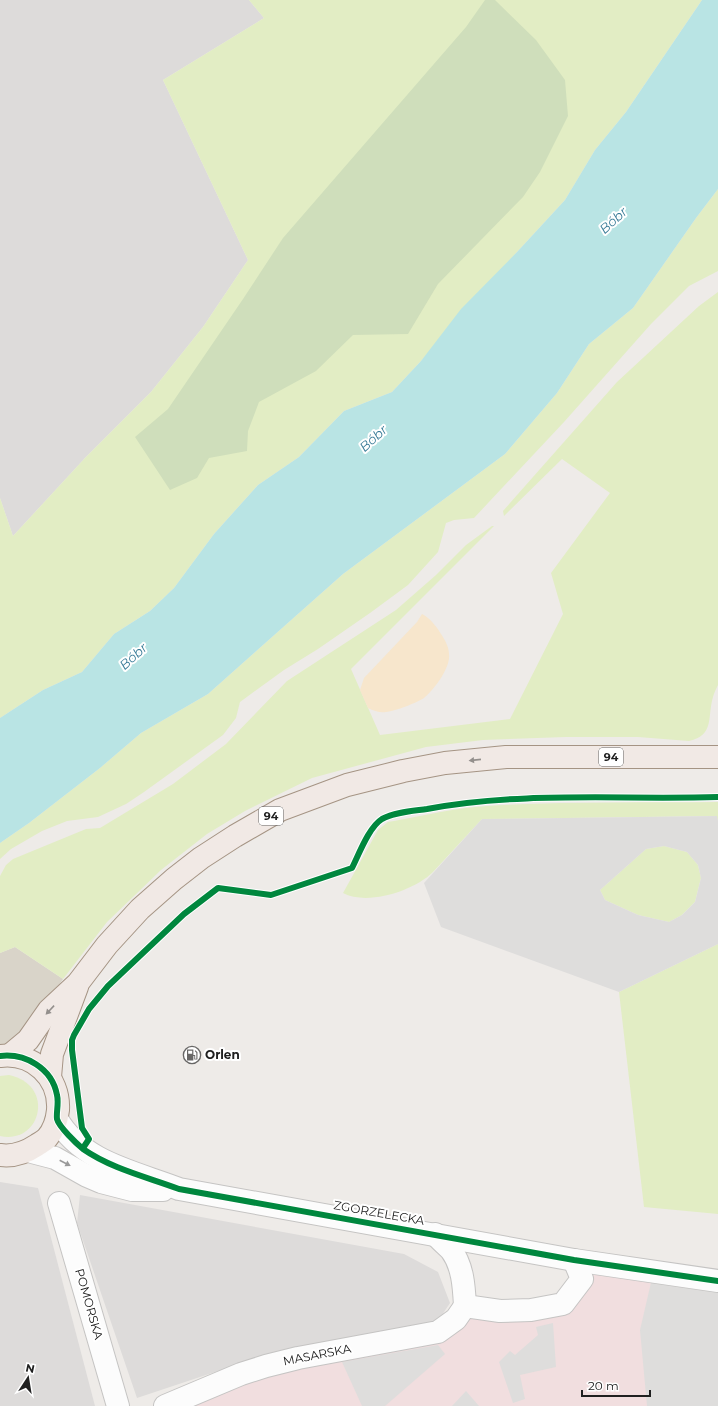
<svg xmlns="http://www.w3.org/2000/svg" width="718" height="1406" viewBox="0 0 718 1406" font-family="Montserrat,sans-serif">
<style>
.residential{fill:#dddbda}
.commercial{fill:#f1dedf}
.construction{fill:#d9d4c9}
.grass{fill:#e2edc4}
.forest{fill:#cfdebb}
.sand{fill:#f7e6cc}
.parking{fill:#dedddc;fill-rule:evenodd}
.water{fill:#b9e4e4}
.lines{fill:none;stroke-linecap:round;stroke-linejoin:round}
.minor-casing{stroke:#c5c4c3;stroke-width:24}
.tertiary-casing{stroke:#c5c4c3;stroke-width:24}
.primary-casing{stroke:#a59484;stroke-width:24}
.minor{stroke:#fcfcfc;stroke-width:22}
.tertiary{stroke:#fcfcfc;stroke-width:22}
.primary{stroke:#f1e9e5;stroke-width:22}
.cycleway-casing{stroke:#fff;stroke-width:8}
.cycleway{stroke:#00873e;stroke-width:6}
.oneway{fill:#938f8c}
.oneway2{fill:#999}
.labels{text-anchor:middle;stroke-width:4;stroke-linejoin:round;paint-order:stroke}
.shield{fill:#fff;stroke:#636363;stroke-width:1}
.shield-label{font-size:11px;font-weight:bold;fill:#202020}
.poi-label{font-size:12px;font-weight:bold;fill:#202020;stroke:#fff;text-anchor:start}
.street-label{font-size:12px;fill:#202020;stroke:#fff}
.water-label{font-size:13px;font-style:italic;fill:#397b97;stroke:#fff}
</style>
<rect width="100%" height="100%" fill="#eeebe8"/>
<g class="residential">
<path d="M0,0H249L264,18L163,80L248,260L203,327L151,392L85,458L13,536L0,498Z"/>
<path d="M0,1182L38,1188L95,1406H0Z"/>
<path d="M80,1195L404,1254L438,1272L450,1303L438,1321L344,1339L245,1362L137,1398L77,1223Z"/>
</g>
<path class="commercial" d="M574,1260L718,1281V1406H165L456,1319L562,1304Z"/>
<path class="construction" d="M15,947L63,979L25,1035L0,1046V953Z"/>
<g class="grass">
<path d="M249,0H702L626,112L595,150L565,200L517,252L421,361L392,392L344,411L299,457L258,485L214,534L174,588L150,611L114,634L82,672L43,690L0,718V498L13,536L85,458L151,392L203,327L248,260L163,80L264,18Z"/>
<path d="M718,189V271L689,286L651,324L564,422L474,518L454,520L446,523L438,552L408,585L370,613L318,649L284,670L240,702L236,718L223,735L144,792L126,804L98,817L67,821L42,831L11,849L0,859V843L29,823L100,768L141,733L208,694L343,574L505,454L557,393L589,344L633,308L696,218Z"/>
<path d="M718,292V685C716,689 714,693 713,697C707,717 715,735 689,741L638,737H566L483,740L426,747L312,778L245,811L207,834L161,870L107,922L63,979L15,947L0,953V876L6,865L13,859L86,829L100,828L173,784L226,744L287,681L396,610L436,575L466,545L492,526H494L351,669L380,735L510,719L563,614L551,573L610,493L562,459L504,516L503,511L617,382L699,306Z"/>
<path d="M718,802V821L716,816L482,819L433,872C414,891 367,906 343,893L378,830L388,822L394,821C425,815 456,808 487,806C564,801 641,803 718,802Z"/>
<path d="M664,846L687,852L698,865L701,878L695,902L682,915L669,922L638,915L605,900L600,890L646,849Z"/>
<path d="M718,944V1214L644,1207L619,992Z"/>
<path d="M9,1075C56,1085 41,1145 0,1136V1076Z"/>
</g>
<path class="forest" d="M485,0H495L536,40L565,80L568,116L540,172L523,197L438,284L408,334L353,335L316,371L259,402L248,431L247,451L209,458L197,478L170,490L135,437L168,409L243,299L283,238L466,27Z"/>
<path class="sand" d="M422,614C429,617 437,627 441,634C445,640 449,647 449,654C451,667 434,690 424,698C416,703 396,711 386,712C380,713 374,711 368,708L360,690L364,678L417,622Z"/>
<g class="parking">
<path d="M717,816L718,821V944L619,992L441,927L424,883L482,819ZM664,846L687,852L698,865L701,878L695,902L682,915L669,922L638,915L605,900L600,890L646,849Z"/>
<path d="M653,1274L718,1286V1406H647L640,1330Z"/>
<path d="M553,1323L556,1367L520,1375L525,1399L513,1403L499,1362L510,1351L515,1355L538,1335L536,1327Z"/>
<path d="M438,1345L445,1354L385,1406H362L342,1362Z"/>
<path d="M466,1391L479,1406H452Z"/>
</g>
<path class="water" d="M702,0H718V189L696,218L633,308L589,344L557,393L505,454L343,574L208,694L141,733L100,768L29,823L0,843V718L43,690L82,672L114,634L150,611L174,588L214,534L258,485L299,457L344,411L392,392L421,361L461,309L517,252L565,200L595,150L626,112Z"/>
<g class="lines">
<defs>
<g id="minor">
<path d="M59,1203L118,1406"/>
<path d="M435,1234C440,1240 446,1245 451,1250C463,1266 464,1287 465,1306"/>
<path d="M165,1406L241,1374L266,1366L298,1358L438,1332L456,1319L465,1306L500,1311L531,1310L563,1304L582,1279L574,1260"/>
</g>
<g id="tertiary">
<path d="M57,1119C82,1163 136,1172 179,1189L574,1260L718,1281"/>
<path d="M28,1151L55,1158L87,1176L101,1182L132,1190H163"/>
</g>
<g id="primary">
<path d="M10,1055L28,1040L49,1010L78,983L107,945L140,909L174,879L201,858L235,836L280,810L347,785L403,771L445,763L506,757H718"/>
<path d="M0,1056C33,1052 60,1077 58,1110C57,1120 54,1130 47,1138C44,1141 40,1143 37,1145C25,1153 14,1157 0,1155"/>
<path d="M50,1077L52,1054L77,987"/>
</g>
</defs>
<use href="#minor" class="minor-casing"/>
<use href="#tertiary" class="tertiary-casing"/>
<use href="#primary" class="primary-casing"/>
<use href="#minor" class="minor"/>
<use href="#tertiary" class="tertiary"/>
<use href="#primary" class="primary"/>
<defs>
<g id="cycleway">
<path d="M0,1056C25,1053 52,1068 57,1095C59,1103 56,1113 57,1119C59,1127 77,1144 83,1149C112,1169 147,1177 179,1189L574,1260L718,1281"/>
<path d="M83,1148L89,1139L82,1128L72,1050V1040L74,1035L89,1009L108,986L184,914L218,888L271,895L352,868C359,854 369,827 382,819C395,812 413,811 427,809C522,791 621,800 718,797"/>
</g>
</defs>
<use href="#cycleway" class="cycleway-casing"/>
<use href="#cycleway" class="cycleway"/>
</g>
<defs><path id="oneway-solid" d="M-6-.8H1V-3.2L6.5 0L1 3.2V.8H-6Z"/></defs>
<g class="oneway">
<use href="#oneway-solid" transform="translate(475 760) rotate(174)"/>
<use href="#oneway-solid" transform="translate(50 1010) rotate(133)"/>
</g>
<use class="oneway2" href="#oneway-solid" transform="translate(65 1163) rotate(27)"/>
<defs>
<symbol id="fuel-ring" viewBox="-11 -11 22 22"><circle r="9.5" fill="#fff" stroke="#686766" stroke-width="1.5"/><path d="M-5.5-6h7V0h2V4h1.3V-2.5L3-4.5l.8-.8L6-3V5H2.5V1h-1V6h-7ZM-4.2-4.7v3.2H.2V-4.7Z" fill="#686766"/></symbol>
</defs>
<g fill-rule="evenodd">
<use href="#fuel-ring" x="182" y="1045" width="20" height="20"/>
</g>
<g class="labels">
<g class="shield">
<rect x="599" y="748" width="24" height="18" rx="3"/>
<rect x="259" y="807" width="24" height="18" rx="3"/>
</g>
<g class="shield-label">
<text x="611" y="761">94</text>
<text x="271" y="820">94</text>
</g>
<g class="poi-label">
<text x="205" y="1059">Orlen</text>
</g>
<g class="street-label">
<text transform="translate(379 1213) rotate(10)" y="4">ZGORZELECKA</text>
<text transform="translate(89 1304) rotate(74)" y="4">POMORSKA</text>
<text transform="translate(317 1355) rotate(-11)" y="4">MASARSKA</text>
</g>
<g class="water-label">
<text transform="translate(613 220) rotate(-42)" y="5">Bóbr</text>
<text transform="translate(373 438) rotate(-42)" y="5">Bóbr</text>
<text transform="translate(133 656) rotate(-42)" y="5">Bóbr</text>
</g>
</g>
<g transform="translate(28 1378) rotate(12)" stroke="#ffffff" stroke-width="3" paint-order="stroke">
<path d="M0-3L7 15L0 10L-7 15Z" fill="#202020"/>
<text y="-6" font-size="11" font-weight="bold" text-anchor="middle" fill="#202020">N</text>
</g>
<path d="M582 1390v6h68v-6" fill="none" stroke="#202020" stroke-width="2"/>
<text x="588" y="1390" font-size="12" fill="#202020" stroke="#ffffff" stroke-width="3" paint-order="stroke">20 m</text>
</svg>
